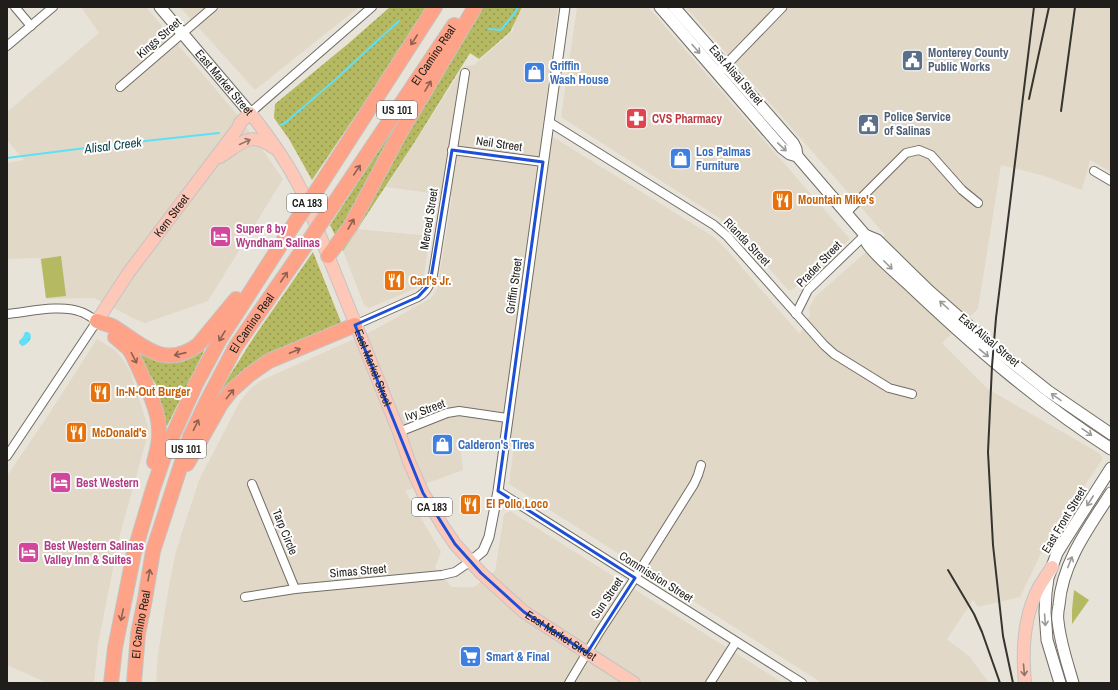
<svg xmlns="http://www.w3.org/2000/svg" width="1118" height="690" viewBox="0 0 1118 690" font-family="'Archivo Narrow',sans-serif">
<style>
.built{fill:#e1d8c8}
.grass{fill:url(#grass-dots)}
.park{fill:#b5b961}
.water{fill:url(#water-ripples)}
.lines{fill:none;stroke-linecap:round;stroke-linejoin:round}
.stream{stroke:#60e0f4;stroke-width:2}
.minor-casing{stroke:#716d64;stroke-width:10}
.tertiary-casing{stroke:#716d64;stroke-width:11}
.secondary-casing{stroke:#716d64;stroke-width:13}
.primary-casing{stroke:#c5c4c3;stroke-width:14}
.motorway-casing{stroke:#c5c4c3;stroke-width:16}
.minor{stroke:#fff;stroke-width:8}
.tertiary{stroke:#fff;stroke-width:9}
.secondary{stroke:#fff;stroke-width:11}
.primary{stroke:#fec8b8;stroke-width:12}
.motorway{stroke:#fea388;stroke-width:14}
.rail{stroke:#35342f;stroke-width:2}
.motorway-bridge-casing{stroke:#c5c4c3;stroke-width:16;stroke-linecap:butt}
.motorway-bridge{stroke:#fea388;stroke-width:14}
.oneway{stroke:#8e6051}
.oneway2{stroke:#9a9a98}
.oneway3{stroke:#8e7369}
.marked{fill:none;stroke:#1d4ed8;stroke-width:3;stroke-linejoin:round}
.labels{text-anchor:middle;stroke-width:4;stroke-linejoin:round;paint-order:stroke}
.shield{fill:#fff;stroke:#62625f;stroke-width:1}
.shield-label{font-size:11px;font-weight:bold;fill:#1f1e1a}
.street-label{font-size:12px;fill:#1f1e1a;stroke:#fff}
.service-label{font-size:12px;font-weight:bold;fill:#4e5e75;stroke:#fff;text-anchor:start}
.shop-label{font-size:12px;font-weight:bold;fill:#366cbe;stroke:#fff;text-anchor:start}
.health-label{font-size:12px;font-weight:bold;fill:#be3a42;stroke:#fff;text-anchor:start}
.food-label{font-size:12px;font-weight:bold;fill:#c56008;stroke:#fff;text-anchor:start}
.hotel-label{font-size:12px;font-weight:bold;fill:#b23c85;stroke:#fff;text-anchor:start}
.water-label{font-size:13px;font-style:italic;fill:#08444d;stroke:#fff}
</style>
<defs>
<pattern id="grass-dots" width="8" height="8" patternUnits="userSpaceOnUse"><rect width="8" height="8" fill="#b5b961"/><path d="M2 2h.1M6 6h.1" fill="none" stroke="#93964f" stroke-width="1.8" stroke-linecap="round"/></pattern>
<pattern id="water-ripples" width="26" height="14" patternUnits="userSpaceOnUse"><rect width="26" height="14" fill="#60e0f4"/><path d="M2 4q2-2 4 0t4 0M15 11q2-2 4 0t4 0" fill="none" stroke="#53c0d1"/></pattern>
</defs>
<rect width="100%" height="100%" fill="#e8e3d9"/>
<g class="built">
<path d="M81,7H146L240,118L283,179L208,301L145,323L135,319L94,298L46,299L40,258L7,259V163L24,160L7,140V112L99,33Z"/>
<path d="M180,7H359L255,90Z"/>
<path d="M522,7H558L542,130L714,237L728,251L783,315L800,334L810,315L809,308L815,297L885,235L686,7H1111V172L1090,160L1082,190L1041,175L1001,165L978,309L942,343L988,389L1099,453L1102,457V460L1046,543L1020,597L978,607L973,600L947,639L970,657L989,683H822L509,484L514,446L460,444L463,470L405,491L441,552L435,568L452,587H474L495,571L504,514L510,511L783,683H156L158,654L168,591L176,551L199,480L239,403L250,389L260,381L374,330L431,298L437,289L452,196L386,187L464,66L474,65L513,31L514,21Z"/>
<path d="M577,7H648L850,239L792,290H788L742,237L727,223L561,117Z"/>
<path d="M357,229L430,236L424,275L419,287L369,308L364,305L343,251Z"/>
<path d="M97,339L115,350L124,361L130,371L149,430L119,538L98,644L94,683H47L7,665V476L47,417Z"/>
</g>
<g class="grass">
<path d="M390,7H429L312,180L289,139L274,118L275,104L349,43Z"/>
<path d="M483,7H522L510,32L479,59L470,53L414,143L343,251L341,247Z"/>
<path d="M413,98L340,231L335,235L330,225Z"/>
<path d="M313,252L341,322L339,326L279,350L220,401L215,399L252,340Z"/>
<path d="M204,347V351L167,426L163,427L156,401L157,386L151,377L141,366L138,349L149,357Z"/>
</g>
<g class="park">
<path d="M61,256L66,296L46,298L41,259Z"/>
<path d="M1074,590L1089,600L1072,624V610Z"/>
</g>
<path class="water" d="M25,332H28C35,336 28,345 22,346L19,343V341L23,337Z"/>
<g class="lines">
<g class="stream">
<path d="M489,29L501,30L514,14L518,7"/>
<path d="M281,125L285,123L337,78L399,21"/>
<path d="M7,158L117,144L219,133"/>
</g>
<defs>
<g id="minor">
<path d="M15,7L31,26"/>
<path d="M7,46L53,7"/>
<path d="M120,87L213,7"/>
<path d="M250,113L372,7"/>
<path d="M549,122L714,225L727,236L824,345L834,354L889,388L912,394"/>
<path d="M452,150L543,162"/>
<path d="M1094,171L1111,181"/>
<path d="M846,213L906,153L919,150L931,155L962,190L978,203"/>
<path d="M7,314C28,312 62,304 81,312C87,314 92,318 97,321L7,456"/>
<path d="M796,314L808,290L865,235"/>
<path d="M355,325L418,297C427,292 430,284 433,275L465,73"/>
<path d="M399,432L447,413L459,411L507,418"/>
<path d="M252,484L295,589"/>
<path d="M498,491L802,683"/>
<path d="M245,597L295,589L442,575L455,572L471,561"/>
<path d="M569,683L600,631L635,578L694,484L698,475L701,465"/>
<path d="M710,683L736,642"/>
</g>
<g id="tertiary">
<path d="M722,69L782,7"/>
<path d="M471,561L483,551L489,537L498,491L565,7"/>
</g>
<g id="secondary">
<path id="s1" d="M160,7L250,113"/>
<path d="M660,7L782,148L790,154L797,156L865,235L877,240L929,291L994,348L1048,391L1111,434"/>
<path d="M674,7L793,143L796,149L797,156"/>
<path d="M865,235C865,237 865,239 866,241C869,249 898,275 906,282C970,343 1036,401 1111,449"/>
<path d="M1060,683L1047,640L1045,612L1046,593L1048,578L1057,553L1065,540L1111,468"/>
<path d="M1073,683C1067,662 1060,642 1058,621C1057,616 1058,610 1059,605C1062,563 1089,527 1111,493"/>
</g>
<g id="primary">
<path d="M220,157C242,143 250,130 274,148"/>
<path id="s2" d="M97,321L129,272L238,128L240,123L250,113C271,139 290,166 304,196L399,432L410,464L423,493L444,528L455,544L481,573L524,612L634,683"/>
<path d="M1025,683C1022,652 1023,620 1037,591C1041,583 1047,575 1052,567"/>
</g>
<g id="motorway">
<path d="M317,190L435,7"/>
<path id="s3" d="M327,214L454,25"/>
<path d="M328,256L350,227L400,133L475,7"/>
<path d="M97,321C102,323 107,324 112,326C141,343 163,371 198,345L236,299"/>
<path d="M115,337L129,349L133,356C142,376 159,409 159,430C160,441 157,451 154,462"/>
<path d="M187,464L221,404L231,391L249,375L269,361L355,325"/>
<path d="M111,683L115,648L134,553L153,489L167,448L196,384L220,339L298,218"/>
<path id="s4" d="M134,683L138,634L145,599L153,551L190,437L208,399L236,346L308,242"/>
</g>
</defs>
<use href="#minor" class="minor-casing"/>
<use href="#tertiary" class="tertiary-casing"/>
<use href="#secondary" class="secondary-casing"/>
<use href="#primary" class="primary-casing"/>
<use href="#motorway" class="motorway-casing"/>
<use href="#minor" class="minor"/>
<use href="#tertiary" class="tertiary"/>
<use href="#secondary" class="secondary"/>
<use href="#primary" class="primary"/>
<use href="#motorway" class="motorway"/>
<g class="rail">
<path d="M1029,99L1049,7"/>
<path d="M1061,111L1075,7"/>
<path d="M948,570L974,614L982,632L1000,683"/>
<path d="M1013,683L1003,636L993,545L988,452L992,366L996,318L1034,7"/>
</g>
<defs>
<g id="motorway-bridge">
<path d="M298,218L317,190"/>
<path d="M308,242L327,214"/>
</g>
</defs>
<use href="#motorway-bridge" class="motorway-bridge-casing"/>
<use href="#motorway-bridge" class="motorway-bridge"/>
</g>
<defs><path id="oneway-shaft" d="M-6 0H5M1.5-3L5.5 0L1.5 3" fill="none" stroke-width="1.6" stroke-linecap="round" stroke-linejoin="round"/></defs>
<g class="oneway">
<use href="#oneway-shaft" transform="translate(414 40) rotate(123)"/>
<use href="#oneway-shaft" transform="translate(428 86) rotate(-59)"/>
<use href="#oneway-shaft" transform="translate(357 170) rotate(-56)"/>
<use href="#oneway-shaft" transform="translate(351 224) rotate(-59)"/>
<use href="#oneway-shaft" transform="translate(284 277) rotate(-56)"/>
<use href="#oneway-shaft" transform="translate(222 336) rotate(121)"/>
<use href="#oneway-shaft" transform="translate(295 351) rotate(-23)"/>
<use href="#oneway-shaft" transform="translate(180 354) rotate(167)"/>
<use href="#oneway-shaft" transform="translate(134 358) rotate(63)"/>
<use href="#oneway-shaft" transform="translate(230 394) rotate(-51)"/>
<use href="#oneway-shaft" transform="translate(196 425) rotate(-64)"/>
<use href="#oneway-shaft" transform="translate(149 575) rotate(-80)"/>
<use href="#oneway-shaft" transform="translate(122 615) rotate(102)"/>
</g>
<g class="oneway2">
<use href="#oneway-shaft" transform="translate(696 49) rotate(49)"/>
<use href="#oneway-shaft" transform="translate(782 147) rotate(43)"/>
<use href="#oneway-shaft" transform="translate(888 265) rotate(45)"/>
<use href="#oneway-shaft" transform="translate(944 305) rotate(-138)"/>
<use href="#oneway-shaft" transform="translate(984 353) rotate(40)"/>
<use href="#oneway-shaft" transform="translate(1056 397) rotate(-145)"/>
<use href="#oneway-shaft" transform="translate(1087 432) rotate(35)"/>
<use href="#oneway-shaft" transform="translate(1090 501) rotate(123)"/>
<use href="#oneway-shaft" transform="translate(1070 562) rotate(-68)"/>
<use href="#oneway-shaft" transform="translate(1045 620) rotate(86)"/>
</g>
<g class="oneway3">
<use href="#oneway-shaft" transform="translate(245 142) rotate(-25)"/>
<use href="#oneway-shaft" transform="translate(1024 670) rotate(85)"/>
</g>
<path class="marked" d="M452,150L543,162L498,491L635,578L587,653L524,612L481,573L455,544L423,493L355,325L418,297L430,284Z"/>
<defs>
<symbol id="civic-square" viewBox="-11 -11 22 22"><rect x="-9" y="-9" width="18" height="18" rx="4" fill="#5c6f8a" stroke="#fff"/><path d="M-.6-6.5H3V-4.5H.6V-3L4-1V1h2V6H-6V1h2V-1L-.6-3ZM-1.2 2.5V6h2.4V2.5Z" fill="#fff"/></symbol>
<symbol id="shop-square" viewBox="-11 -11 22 22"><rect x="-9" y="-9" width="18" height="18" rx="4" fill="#3f7fe0" stroke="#fff"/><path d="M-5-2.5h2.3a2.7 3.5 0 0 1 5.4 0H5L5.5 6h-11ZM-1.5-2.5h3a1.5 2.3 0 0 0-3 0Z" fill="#fff"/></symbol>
<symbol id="pharmacy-square" viewBox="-11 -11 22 22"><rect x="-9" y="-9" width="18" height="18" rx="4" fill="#e0444e" stroke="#fff"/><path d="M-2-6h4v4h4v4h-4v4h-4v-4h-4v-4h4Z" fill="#fff"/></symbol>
<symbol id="restaurant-square" viewBox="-11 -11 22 22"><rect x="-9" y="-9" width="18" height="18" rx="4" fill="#e8710a" stroke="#fff"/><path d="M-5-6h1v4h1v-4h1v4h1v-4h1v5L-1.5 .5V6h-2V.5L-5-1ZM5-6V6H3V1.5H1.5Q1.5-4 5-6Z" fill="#fff"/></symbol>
<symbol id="hotel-square" viewBox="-11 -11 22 22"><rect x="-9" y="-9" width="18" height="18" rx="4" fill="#d1479c" stroke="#fff"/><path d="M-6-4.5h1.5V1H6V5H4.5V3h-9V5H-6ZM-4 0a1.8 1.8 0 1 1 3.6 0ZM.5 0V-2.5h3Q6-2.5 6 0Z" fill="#fff"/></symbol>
<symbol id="supermarket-square" viewBox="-11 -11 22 22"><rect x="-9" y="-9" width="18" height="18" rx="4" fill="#3f7fe0" stroke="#fff"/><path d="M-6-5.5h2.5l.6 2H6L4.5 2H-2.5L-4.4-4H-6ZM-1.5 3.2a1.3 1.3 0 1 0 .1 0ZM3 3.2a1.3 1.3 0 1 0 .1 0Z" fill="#fff"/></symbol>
</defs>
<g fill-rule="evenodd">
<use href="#civic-square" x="900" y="48" width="25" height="25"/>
<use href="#shop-square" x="522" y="60" width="25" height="25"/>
<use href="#pharmacy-square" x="624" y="106" width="25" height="25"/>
<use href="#civic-square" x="856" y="112" width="25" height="25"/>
<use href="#shop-square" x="668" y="146" width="25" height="25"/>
<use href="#restaurant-square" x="770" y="188" width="25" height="25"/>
<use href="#hotel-square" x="208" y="224" width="25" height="25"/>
<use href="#restaurant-square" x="382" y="268" width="25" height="25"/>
<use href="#restaurant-square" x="88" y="380" width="25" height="25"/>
<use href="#restaurant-square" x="64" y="420" width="25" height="25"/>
<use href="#shop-square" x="430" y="432" width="25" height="25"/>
<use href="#hotel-square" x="48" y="470" width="25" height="25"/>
<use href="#restaurant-square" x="458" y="492" width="25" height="25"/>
<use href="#hotel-square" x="16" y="540" width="25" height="25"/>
<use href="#supermarket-square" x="458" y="644" width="25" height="25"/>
</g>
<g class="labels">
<g class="shield">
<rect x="377" y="101" width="40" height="18" rx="3"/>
<rect x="287" y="194" width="40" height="18" rx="3"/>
<rect x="166" y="440" width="40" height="18" rx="3"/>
<rect x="412" y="498" width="40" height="18" rx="3"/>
</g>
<g class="shield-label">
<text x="397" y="114">US 101</text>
<text x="307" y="207">CA 183</text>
<text x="186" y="453">US 101</text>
<text x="432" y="511">CA 183</text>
</g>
<g class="street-label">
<text transform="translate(159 38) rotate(-41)" y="4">Kings Street</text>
<text dy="4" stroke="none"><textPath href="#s3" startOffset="191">El Camino Real</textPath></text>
<text transform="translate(736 75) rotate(49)" y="4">East Alisal Street</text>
<text dy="4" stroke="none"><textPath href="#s1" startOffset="99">East Market Street</textPath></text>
<text transform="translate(499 144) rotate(8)" y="4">Neil Street</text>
<text dy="4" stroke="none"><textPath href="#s2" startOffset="129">Kern Street</textPath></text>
<text transform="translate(429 219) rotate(-81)" y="4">Merced Street</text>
<text transform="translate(747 242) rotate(46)" y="4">Rianda Street</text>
<text transform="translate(819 264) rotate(-46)" y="4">Prader Street</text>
<text transform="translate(514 286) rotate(-82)" y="4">Griffin Street</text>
<text dy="4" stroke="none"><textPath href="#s4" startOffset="383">El Camino Real</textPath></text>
<text transform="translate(989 340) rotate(40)" y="4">East Alisal Street</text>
<text dy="4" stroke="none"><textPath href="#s2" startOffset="543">East Market Street</textPath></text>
<text transform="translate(425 410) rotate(-20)" y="4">Ivy Street</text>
<text transform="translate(1064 520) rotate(-59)" y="4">East Front Street</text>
<text transform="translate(285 532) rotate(68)" y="4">Tarp Circle</text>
<text transform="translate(358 571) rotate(-5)" y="4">Simas Street</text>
<text transform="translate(656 577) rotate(32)" y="4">Commission Street</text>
<text transform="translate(607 598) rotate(-56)" y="4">Sun Street</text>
<text dy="4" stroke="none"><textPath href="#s4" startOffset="59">El Camino Real</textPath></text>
<text dy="4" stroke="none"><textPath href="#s2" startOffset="879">East Market Street</textPath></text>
</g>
<g class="service-label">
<text x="928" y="57">Monterey County<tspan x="928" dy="14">Public Works</tspan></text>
<text x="884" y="121">Police Service<tspan x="884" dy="14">of Salinas</tspan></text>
</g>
<g class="shop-label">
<text x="550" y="70">Griffin<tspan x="550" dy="14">Wash House</tspan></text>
<text x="696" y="156">Los Palmas<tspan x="696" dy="14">Furniture</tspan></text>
<text x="458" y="449">Calderon's Tires</text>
<text x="486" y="661">Smart &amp; Final</text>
</g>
<g class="health-label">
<text x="652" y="123">CVS Pharmacy</text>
</g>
<g class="food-label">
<text x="798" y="204">Mountain Mike's</text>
<text x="410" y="285">Carl's Jr.</text>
<text x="116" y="396">In-N-Out Burger</text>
<text x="92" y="437">McDonald's</text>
<text x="486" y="508">El Pollo Loco</text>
</g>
<g class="hotel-label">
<text x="236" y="233">Super 8 by<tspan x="236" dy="14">Wyndham Salinas</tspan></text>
<text x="76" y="487">Best Western</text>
<text x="44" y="550">Best Western Salinas<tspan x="44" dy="14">Valley Inn &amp; Suites</tspan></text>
</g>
<g class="water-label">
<text transform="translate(113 145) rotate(-7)" y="5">Alisal Creek</text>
</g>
</g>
<rect width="1118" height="690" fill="none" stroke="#1f1e1a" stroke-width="16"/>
</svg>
